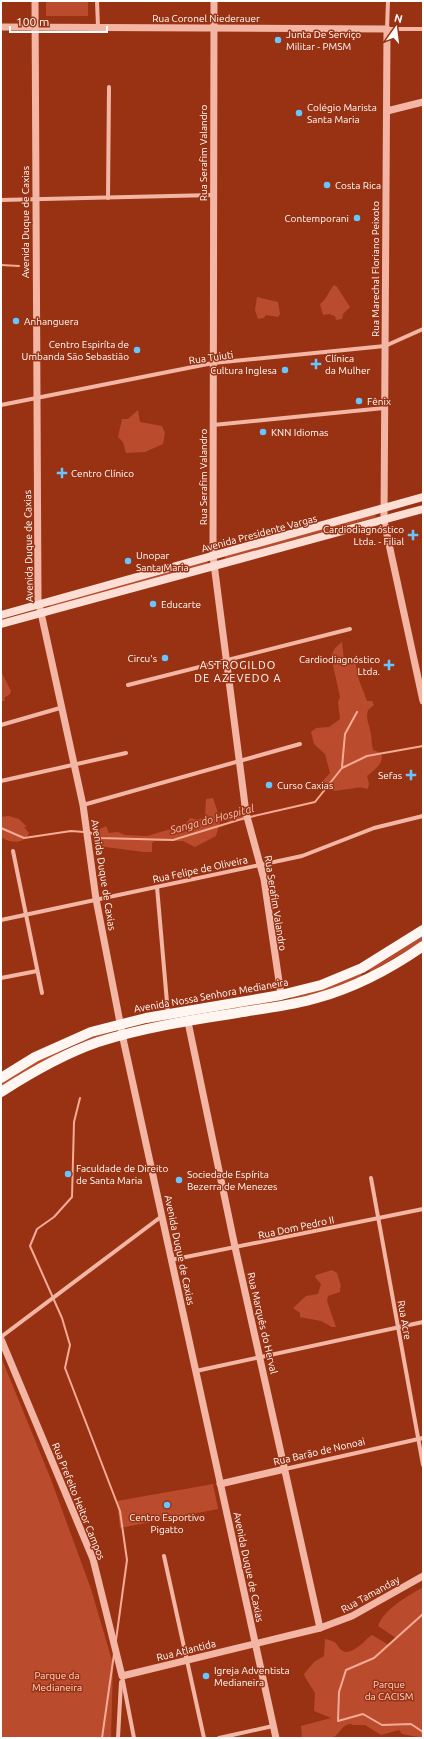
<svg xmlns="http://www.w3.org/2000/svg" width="424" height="1739" viewBox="0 0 424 1739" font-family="Ubuntu,sans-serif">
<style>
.green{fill:#ba4c2d}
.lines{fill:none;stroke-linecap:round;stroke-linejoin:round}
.stream{stroke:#f6ab97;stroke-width:2}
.minor{stroke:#f3b6a5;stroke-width:4}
.tertiary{stroke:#f3b6a5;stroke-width:7}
.secondary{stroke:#fdded5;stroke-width:8}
.primary{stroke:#fff5f1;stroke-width:10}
.poi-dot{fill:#67c5ff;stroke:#983213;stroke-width:1.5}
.labels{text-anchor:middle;stroke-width:3;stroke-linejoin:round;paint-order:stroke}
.street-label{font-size:10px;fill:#fff;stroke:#983213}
.poi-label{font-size:10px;fill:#fff;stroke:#983213;text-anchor:start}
.park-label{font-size:10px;fill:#fdd8cd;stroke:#983213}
.neighbourhood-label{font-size:11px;letter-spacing:1px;fill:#fff;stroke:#983213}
.water-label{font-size:11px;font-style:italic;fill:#f9c1b2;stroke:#983213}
</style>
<rect width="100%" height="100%" fill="#983213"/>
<g class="green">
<rect x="46" y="1" width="42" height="15"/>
<path d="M334,285L337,287L350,307L343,314L342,319L336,320L335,316L329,314L323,315L320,304C327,299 328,292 334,285Z"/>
<path d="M257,297L278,302L280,314L278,317L266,315L264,318L258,319L255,310Z"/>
<path d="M138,410L140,422L162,426L165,433L163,444L145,452L126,453L123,442L118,437L122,419H128Z"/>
<path d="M375,514L376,517L225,559V556Z"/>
<path d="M207,561L208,564L51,607L50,604Z"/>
<path d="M342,642L344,661L355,660L359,680L367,701H372L374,705L368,710C366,720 368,720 370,730C372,736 371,743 373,750L381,753C385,763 374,770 367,776L369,784L368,789C364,788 359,787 355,788C341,789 330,796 322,782L330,773L325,754L314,744L311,732L316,728L329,727L340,719L338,702L340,697L331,656L335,648Z"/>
<path d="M1,673L3,675L11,691L10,694L4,698L5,701H1Z"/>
<path d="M213,798L219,816L241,811L246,820C237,822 229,819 220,822L216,836L195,847L183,841H155L152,843V852H144L97,846L94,832L106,826L109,833L118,832L125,835L147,836L185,825L190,818C196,820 200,820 205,817L206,799Z"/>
<path d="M9,816L19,819L27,827H24L29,833C24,844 11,844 1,837V817Z"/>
<path d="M423,936V941L370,972L368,968L384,961Z"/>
<path d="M361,972L362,977C347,983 305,1001 291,999V997Z"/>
<path d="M109,1032V1033L70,1046L1,1088V1083C34,1060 70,1043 109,1032Z"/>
<path d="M332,1270L337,1273L341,1286L340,1288V1292L328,1296L327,1301L336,1327H332L321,1321L300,1317V1313L293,1308L306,1296L318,1294L321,1284L315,1277L316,1275Z"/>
<path d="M1,1357L50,1477L91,1589L113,1664L111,1738H1Z"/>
<path d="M213,1484L218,1509L120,1528L117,1501Z"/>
<path d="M423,1587V1738L402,1734L399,1730L381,1735L365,1725H353L351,1724C340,1725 340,1736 331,1738C322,1739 311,1738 302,1738L301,1726L331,1718L314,1711L315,1693L305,1677L304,1674L314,1662L324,1656L325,1639C340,1642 335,1646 343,1651C352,1656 366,1639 372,1635L389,1645L396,1638L378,1626C385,1608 407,1597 423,1587Z"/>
</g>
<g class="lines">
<g class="stream">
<path d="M1,265L19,266"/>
<path d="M342,767L345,734L357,712"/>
<path d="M250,817L315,802L342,768L367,756L423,746"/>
<path d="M1,828L24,838L71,831L84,832"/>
<path d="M89,832L100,838L173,840L245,818"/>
<path d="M80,1098L74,1122L72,1197L54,1217L37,1229L30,1246L62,1318L70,1345L65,1368L120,1511L127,1560L116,1640"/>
<path d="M423,1614L374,1658L346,1670L339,1692L338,1721L363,1714L382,1725L411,1724L423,1732"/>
<path d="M102,1738L114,1654"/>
</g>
<g class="minor">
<path d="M97,1L98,27"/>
<path d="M388,1L387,29H423"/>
<path d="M108,198L109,87"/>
<path d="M1,200L213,195"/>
<path d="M1,405L213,363L385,346L423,329"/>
<path d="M213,425L384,408"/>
<path d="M128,685L350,629"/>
<path d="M1,725L60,708"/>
<path d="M1,781L126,753"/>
<path d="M83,805L300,744"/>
<path d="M13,851L42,993"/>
<path d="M157,887L168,1014"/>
<path d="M1,920L302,856L374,828L423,816"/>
<path d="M1,978L37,971"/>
<path d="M371,1178L423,1465"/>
<path d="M171,1260L423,1209"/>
<path d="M1,1337L162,1216"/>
<path d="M196,1371L423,1322"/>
<path d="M285,1469L423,1438"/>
<path d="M164,1556L204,1738"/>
<path d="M122,1676L134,1738"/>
<path d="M118,1738L121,1682"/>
<path d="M219,1738L273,1726"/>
</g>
<g class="tertiary">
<path d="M35,1L38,599L83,805L96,899L124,1043L276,1738"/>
<path d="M214,1L213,556L246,813L264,879L281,995"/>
<path d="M1,27L387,29L384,521L423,701"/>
<path d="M387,111L423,102"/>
<path d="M188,1022L235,1247L320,1628"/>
<path d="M1,1339L93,1559L122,1676L320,1628L352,1616L423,1576"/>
<path d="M220,1484L285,1469"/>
</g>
<g class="secondary">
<path d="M1,615L423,497"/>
<path d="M1,624L423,509"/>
</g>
<g class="primary">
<path d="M1,1078L35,1057L91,1032L146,1018L281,995L321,985L362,968L423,930"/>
<path d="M1,1092C32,1072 63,1054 98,1042C142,1028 191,1020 237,1013C264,1008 291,1006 317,998C356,987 390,969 423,946"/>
</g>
</g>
<g class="poi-dot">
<circle cx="278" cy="40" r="4"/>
<circle cx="299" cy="113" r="4"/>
<circle cx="327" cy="185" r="4"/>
<circle cx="357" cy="218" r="4"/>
<circle cx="16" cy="321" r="4"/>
<circle cx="137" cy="350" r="4"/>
<path d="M314 358h4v4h4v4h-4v4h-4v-4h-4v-4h4z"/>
<circle cx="285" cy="370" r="4"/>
<circle cx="359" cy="401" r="4"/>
<circle cx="263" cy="432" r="4"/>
<path d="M60 467h4v4h4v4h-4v4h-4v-4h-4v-4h4z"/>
<path d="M411 529h4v4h4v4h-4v4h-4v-4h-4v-4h4z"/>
<circle cx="128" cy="561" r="4"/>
<circle cx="153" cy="604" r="4"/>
<circle cx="165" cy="658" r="4"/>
<path d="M387 659h4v4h4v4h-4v4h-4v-4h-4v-4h4z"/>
<path d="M409 769h4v4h4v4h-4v4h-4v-4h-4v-4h4z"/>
<circle cx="269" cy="785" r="4"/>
<circle cx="68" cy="1174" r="4"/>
<circle cx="179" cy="1180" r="4"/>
<circle cx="167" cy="1505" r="4"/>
<circle cx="206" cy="1676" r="4"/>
</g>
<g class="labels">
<g class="street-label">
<text x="206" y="22">Rua Coronel Niederauer</text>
<text transform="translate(203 153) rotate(-90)" y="4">Rua Serafim Valandro</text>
<text transform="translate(25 222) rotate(-90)" y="4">Avenida Duque de Caxias</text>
<text transform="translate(375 269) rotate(-90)" y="4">Rua Marechal Floriano Peixoto</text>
<text transform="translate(211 357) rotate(-8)" y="4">Rua Tuiuti</text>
<text transform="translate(203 477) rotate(-90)" y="4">Rua Serafim Valandro</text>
<text transform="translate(259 533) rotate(-15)" y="4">Avenida Presidente Vargas</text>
<text transform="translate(28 546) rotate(-91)" y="4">Avenida Duque de Caxias</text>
<text transform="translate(200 869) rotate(-12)" y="4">Rua Felipe de Oliveira</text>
<text transform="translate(104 875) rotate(81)" y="4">Avenida Duque de Caxias</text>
<text transform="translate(276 903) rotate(81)" y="4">Rua Serafim Valandro</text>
<text transform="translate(211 995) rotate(-10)" y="4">Avenida Nossa Senhora Medianeira</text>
<text transform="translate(296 1227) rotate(-12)" y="4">Rua Dom Pedro II</text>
<text transform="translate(180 1250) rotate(78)" y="4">Avenida Duque de Caxias</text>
<text transform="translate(405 1320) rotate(80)" y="4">Rua Acre</text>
<text transform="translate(263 1323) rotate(77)" y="4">Rua Marquês do Herval</text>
<text transform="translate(319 1451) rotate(-13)" y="4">Rua Barão de Nonoai</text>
<text transform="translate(79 1501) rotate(68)" y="4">Rua Prefeito Heitor Campos</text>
<text transform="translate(249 1567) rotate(78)" y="4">Avenida Duque de Caxias</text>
<text transform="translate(370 1594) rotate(-29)" y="4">Rua Tamanday</text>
<text transform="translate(186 1650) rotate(-14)" y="4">Rua Atlantida</text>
</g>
<g class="poi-label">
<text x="286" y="38">Junta De Serviço<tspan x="286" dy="12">Militar - PMSM</tspan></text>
<text x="307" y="111">Colégio Marista<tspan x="307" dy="12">Santa Maria</tspan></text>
<text x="335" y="189">Costa Rica</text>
<text x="349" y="222" text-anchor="end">Contemporani</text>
<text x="24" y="325">Anhanguera</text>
<text x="129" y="348" text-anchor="end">Centro Espiríta de<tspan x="129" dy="12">Umbanda São Sebastião</tspan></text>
<text x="325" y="362">Clínica<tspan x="325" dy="12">da Mulher</tspan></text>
<text x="277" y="374" text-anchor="end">Cultura Inglesa</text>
<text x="367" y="405">Fênix</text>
<text x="271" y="436">KNN Idiomas</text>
<text x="71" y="477">Centro Clínico</text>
<text x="404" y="533" text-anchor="end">Cardiodiagnóstico<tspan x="404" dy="12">Ltda. - Filial</tspan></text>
<text x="136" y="559">Unopar<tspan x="136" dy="12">Santa Maria</tspan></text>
<text x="161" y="608">Educarte</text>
<text x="157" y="662" text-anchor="end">Circu's</text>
<text x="380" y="663" text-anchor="end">Cardiodiagnóstico<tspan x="380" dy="12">Ltda.</tspan></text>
<text x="402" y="779" text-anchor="end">Sefas</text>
<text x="277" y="789">Curso Caxias</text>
<text x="76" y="1172">Faculdade de Direito<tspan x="76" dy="12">de Santa Maria</tspan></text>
<text x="187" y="1178">Sociedade Espírita<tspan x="187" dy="12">Bezerra de Menezes</tspan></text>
<text x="167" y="1521" text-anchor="middle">Centro Esportivo<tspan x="167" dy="12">Pigatto</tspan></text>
<text x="214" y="1674">Igreja Adventista<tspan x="214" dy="12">Medianeira</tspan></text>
</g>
<g class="park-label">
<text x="57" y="1679">Parque da<tspan x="57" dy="12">Medianeira</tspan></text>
<text x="389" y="1688">Parque<tspan x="389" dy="12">da CACISM</tspan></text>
</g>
<g class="neighbourhood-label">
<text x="238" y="669">ASTROGILDO<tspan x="238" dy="13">DE AZEVEDO A</tspan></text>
</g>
<g class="water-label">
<text transform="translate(212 819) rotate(-15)" y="4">Sanga do Hospital</text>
</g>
</g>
<rect width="424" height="1739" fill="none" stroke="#ffffff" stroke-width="4"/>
<g transform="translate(396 28) rotate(14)" stroke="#983213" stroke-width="3" paint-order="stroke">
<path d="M0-3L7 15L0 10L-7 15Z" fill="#ffffff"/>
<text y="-6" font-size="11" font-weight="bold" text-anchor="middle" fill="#ffffff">N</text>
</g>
<path d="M10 26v6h97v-6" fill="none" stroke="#ffffff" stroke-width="2"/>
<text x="16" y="26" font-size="12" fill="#ffffff" stroke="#983213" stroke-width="3" paint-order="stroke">100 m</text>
</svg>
